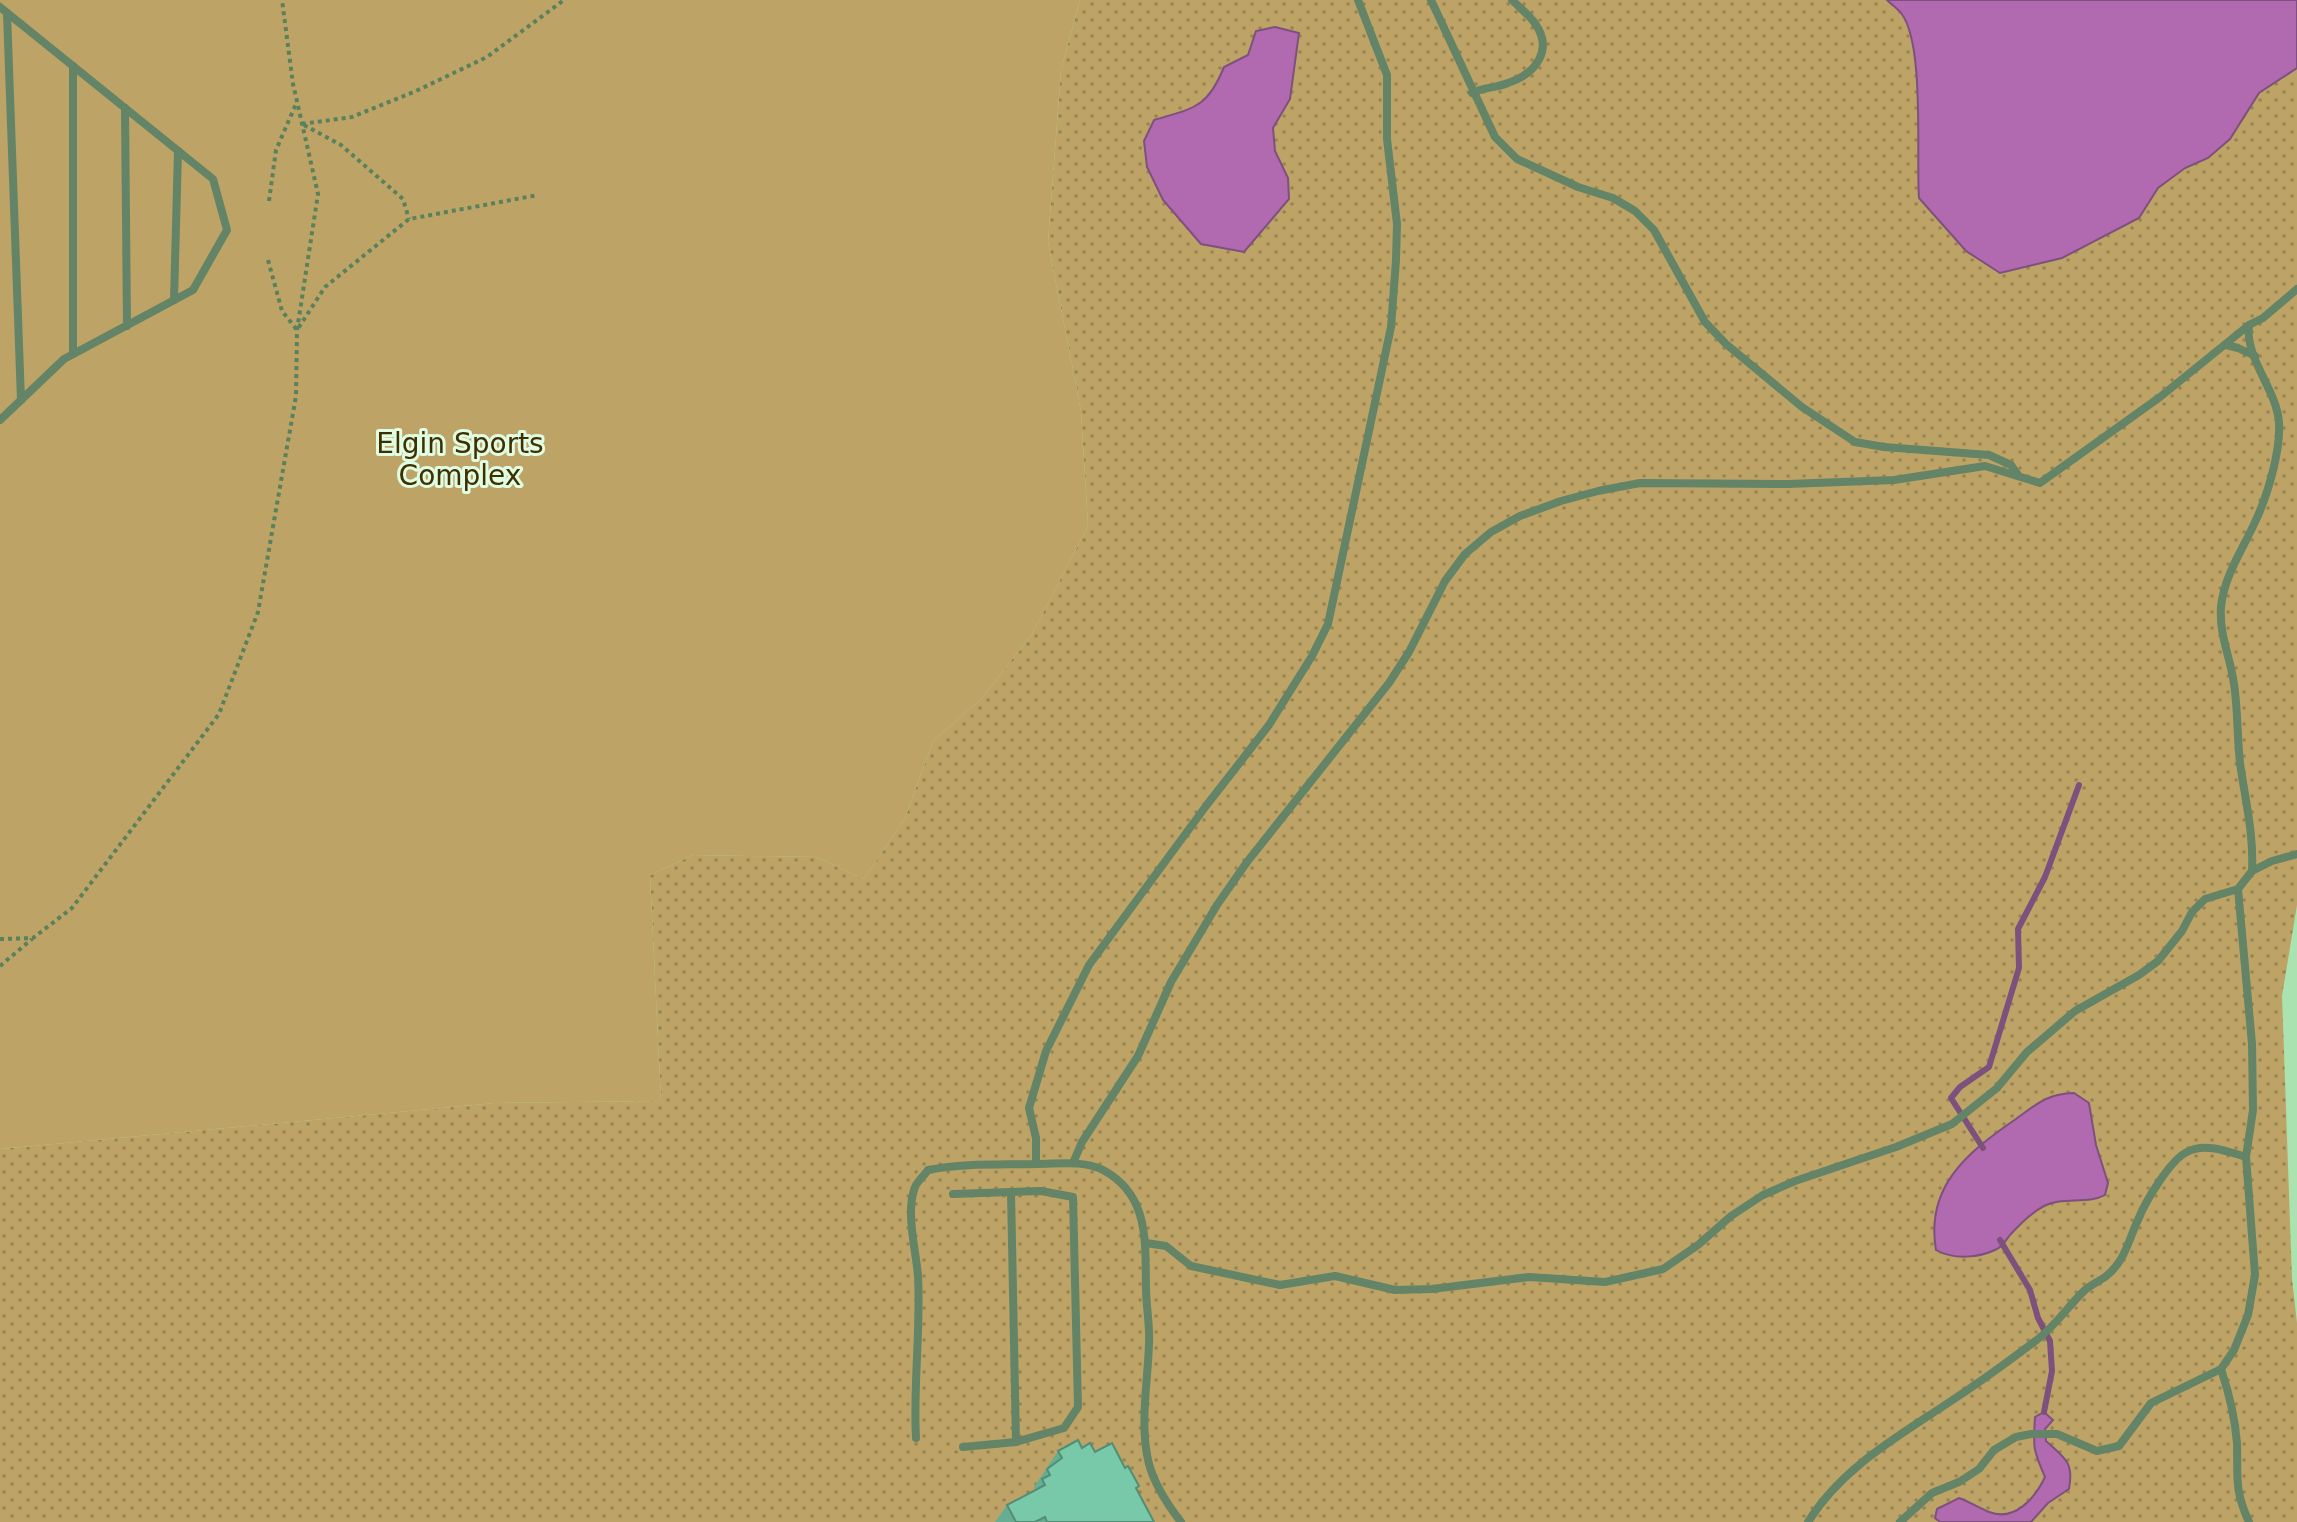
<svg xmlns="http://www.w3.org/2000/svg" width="2297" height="1522" viewBox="0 0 2297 1522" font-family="'DejaVu Sans',sans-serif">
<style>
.grass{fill:url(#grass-dots)}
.green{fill:#bea366}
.water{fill:#b169b0;stroke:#7d517d;stroke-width:2}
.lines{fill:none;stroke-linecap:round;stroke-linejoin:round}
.stream{stroke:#7d517d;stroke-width:6}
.path{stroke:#59815d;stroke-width:4;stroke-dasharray:4 4;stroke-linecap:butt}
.service{stroke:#638466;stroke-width:8}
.wall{fill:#67ad91}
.building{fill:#78c9a9;stroke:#548d76;stroke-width:2}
.labels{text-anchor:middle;stroke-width:6;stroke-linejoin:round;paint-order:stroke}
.park-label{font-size:28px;fill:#3f2f00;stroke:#e0fce2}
</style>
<defs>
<pattern id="grass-dots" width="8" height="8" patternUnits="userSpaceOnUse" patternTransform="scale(2)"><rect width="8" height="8" fill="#bea366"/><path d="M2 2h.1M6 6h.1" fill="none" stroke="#988452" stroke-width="1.8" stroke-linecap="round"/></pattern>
</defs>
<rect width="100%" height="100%" fill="#aae3af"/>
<path class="grass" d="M1080,0H2297V905L2282,996L2292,1279L2297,1323V1522H0V1149L495,1103L661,1101L650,875L693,855L816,857L864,879L905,818L933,741L981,699L1032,634L1088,526L1081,411L1048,242L1061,70Z"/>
<path class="green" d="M0,0H1080L1061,70L1048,242L1081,411L1088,526L1032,634L981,699L933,741L905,818L864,879L816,857L693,855L650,875L661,1101L495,1103L0,1149Z"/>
<g class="water">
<path d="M1887,0H2297V68L2259,93L2230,139L2208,158L2185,168L2158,188L2139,218L2062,258L2000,273L1966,251L1919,198C1916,156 1925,43 1901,13C1897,8 1891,4 1887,0Z"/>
<path d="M1275,27L1299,33L1290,99L1273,128L1275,151L1288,178L1289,199L1244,252L1201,244L1163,200L1147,167L1144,141L1154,120C1193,108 1207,109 1224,67L1248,55L1256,31Z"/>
<path d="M2074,1093L2089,1103L2096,1145L2108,1183L2105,1195C2087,1205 2063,1196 2044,1206C2031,1213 2019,1225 2010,1235C2006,1240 2003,1246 1997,1249C1979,1258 1954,1260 1936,1250C1925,1187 1967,1153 2013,1121C2036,1105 2045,1094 2074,1093Z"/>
<path d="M2044,1412L2053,1420L2045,1429L2046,1441C2065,1458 2074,1462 2069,1489L2048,1503L2031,1522H1940L1935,1518L1937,1509L1959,1498C1970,1502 1979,1508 1989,1512C2015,1522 2035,1498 2045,1477C2033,1450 2033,1447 2035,1417Z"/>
</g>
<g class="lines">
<g class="stream">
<path d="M1983,1148L1951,1098L1960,1087L1989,1067L2019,968L2018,929L2045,877L2079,785"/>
<path d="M2000,1240L2030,1290L2038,1318L2050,1341L2052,1371L2044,1412"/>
</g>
<g class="path">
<path d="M302,124L352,117L416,91L487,57L564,0"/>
<path d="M304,125L341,145L403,199L409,219"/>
<path d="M269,201L276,150L296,104"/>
<path d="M268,260L282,311L297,330L325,287L409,219L538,195"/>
<path d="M0,939L33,938L72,908L219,714L258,612L296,396L297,330L318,194L293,84L282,0"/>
<path d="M0,966L32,939"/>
</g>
<g class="service">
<path d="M1431,0L1495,137L1517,159L1578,187L1613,198L1635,211L1654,230L1705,322L1726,344L1802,407L1855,442L1884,447L1989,455L2011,465L2018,475"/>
<path d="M0,7L213,179L227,230L193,290L64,359L0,420"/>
<path d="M7,13L21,400"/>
<path d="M73,66V354"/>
<path d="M1472,93C1484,87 1496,88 1508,83C1535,74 1555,50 1534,22C1528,14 1519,7 1512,0"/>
<path d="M125,108L127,326"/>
<path d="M174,300L178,151"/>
<path d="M2226,345L2238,348L2255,356"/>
<path d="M2252,871C2254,834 2245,799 2240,763C2237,736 2238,710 2234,684C2230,656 2219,635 2221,607C2224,576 2243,549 2255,522C2267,497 2281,451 2279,422C2276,388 2245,359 2249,325L2263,318L2297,289"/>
<path d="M1073,1163L1082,1142L1138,1056L1171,982L1217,905L1247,862L1389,683L1409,652L1445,581L1465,554L1491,532L1520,516L1561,501L1598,491L1640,483L1788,484L1894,480L1985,466L2040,483L2160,397L2249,325"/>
<path d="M1036,1164V1138L1029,1108L1046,1051L1089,965L1206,806L1269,725L1312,656L1328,624L1391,327L1396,260L1397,224L1387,139V75L1358,0"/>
<path d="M1011,1192L1016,1442"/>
<path d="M953,1194L1041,1191L1073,1197L1078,1407L1064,1428L1016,1442L963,1447"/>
<path d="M1146,1243L1166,1246L1191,1266L1280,1285L1335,1276L1395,1290L1432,1289L1529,1277L1605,1282L1663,1269L1698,1245L1731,1216L1763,1195L1795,1181L1896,1147L1952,1124L1997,1088L2027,1052L2075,1011L2139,975L2158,961L2182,931L2192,912L2205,899L2238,889L2252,871L2272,861L2297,854"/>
<path d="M2221,1369C2229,1393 2235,1418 2237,1443C2238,1476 2234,1490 2249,1522"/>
<path d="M916,1438C913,1384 921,1330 918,1276C916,1250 906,1215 914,1190C915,1183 924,1176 928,1170C965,1163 1000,1165 1037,1164C1058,1164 1083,1160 1103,1170C1150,1195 1145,1243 1146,1288C1146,1306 1150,1324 1149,1343C1148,1382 1139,1425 1149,1464C1155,1486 1167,1504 1181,1522"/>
<path d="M1808,1522C1841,1469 1894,1439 1945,1405C1976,1385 2005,1364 2034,1342C2054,1328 2067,1307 2085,1290C2091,1285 2099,1281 2105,1277C2125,1262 2128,1241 2138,1220C2145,1202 2170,1160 2187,1152C2205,1142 2229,1152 2246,1157"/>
<path d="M1900,1522L1932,1493L1959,1482L1979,1469L1994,1450L2016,1437L2031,1434H2057L2097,1451L2119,1446L2151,1403L2221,1369L2234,1350L2248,1315L2255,1275L2246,1157L2253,1110L2252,1044L2238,889"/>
</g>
</g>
<path class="wall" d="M1082,1448L1095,1452L1137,1490L1154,1522H995L1007,1505L1033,1491L1035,1489L1034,1487L1058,1451Z"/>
<path class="building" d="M1078,1440L1082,1448L1090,1443L1095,1452L1112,1443L1125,1468L1128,1466L1139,1486L1136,1488L1154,1522H1047L1045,1517L1035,1522H1016L1007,1505L1045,1485L1042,1479L1050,1475L1047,1469L1062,1458L1058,1451Z"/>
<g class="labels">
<g class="park-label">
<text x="460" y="453">Elgin Sports<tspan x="460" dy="32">Complex</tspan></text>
</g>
</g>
</svg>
